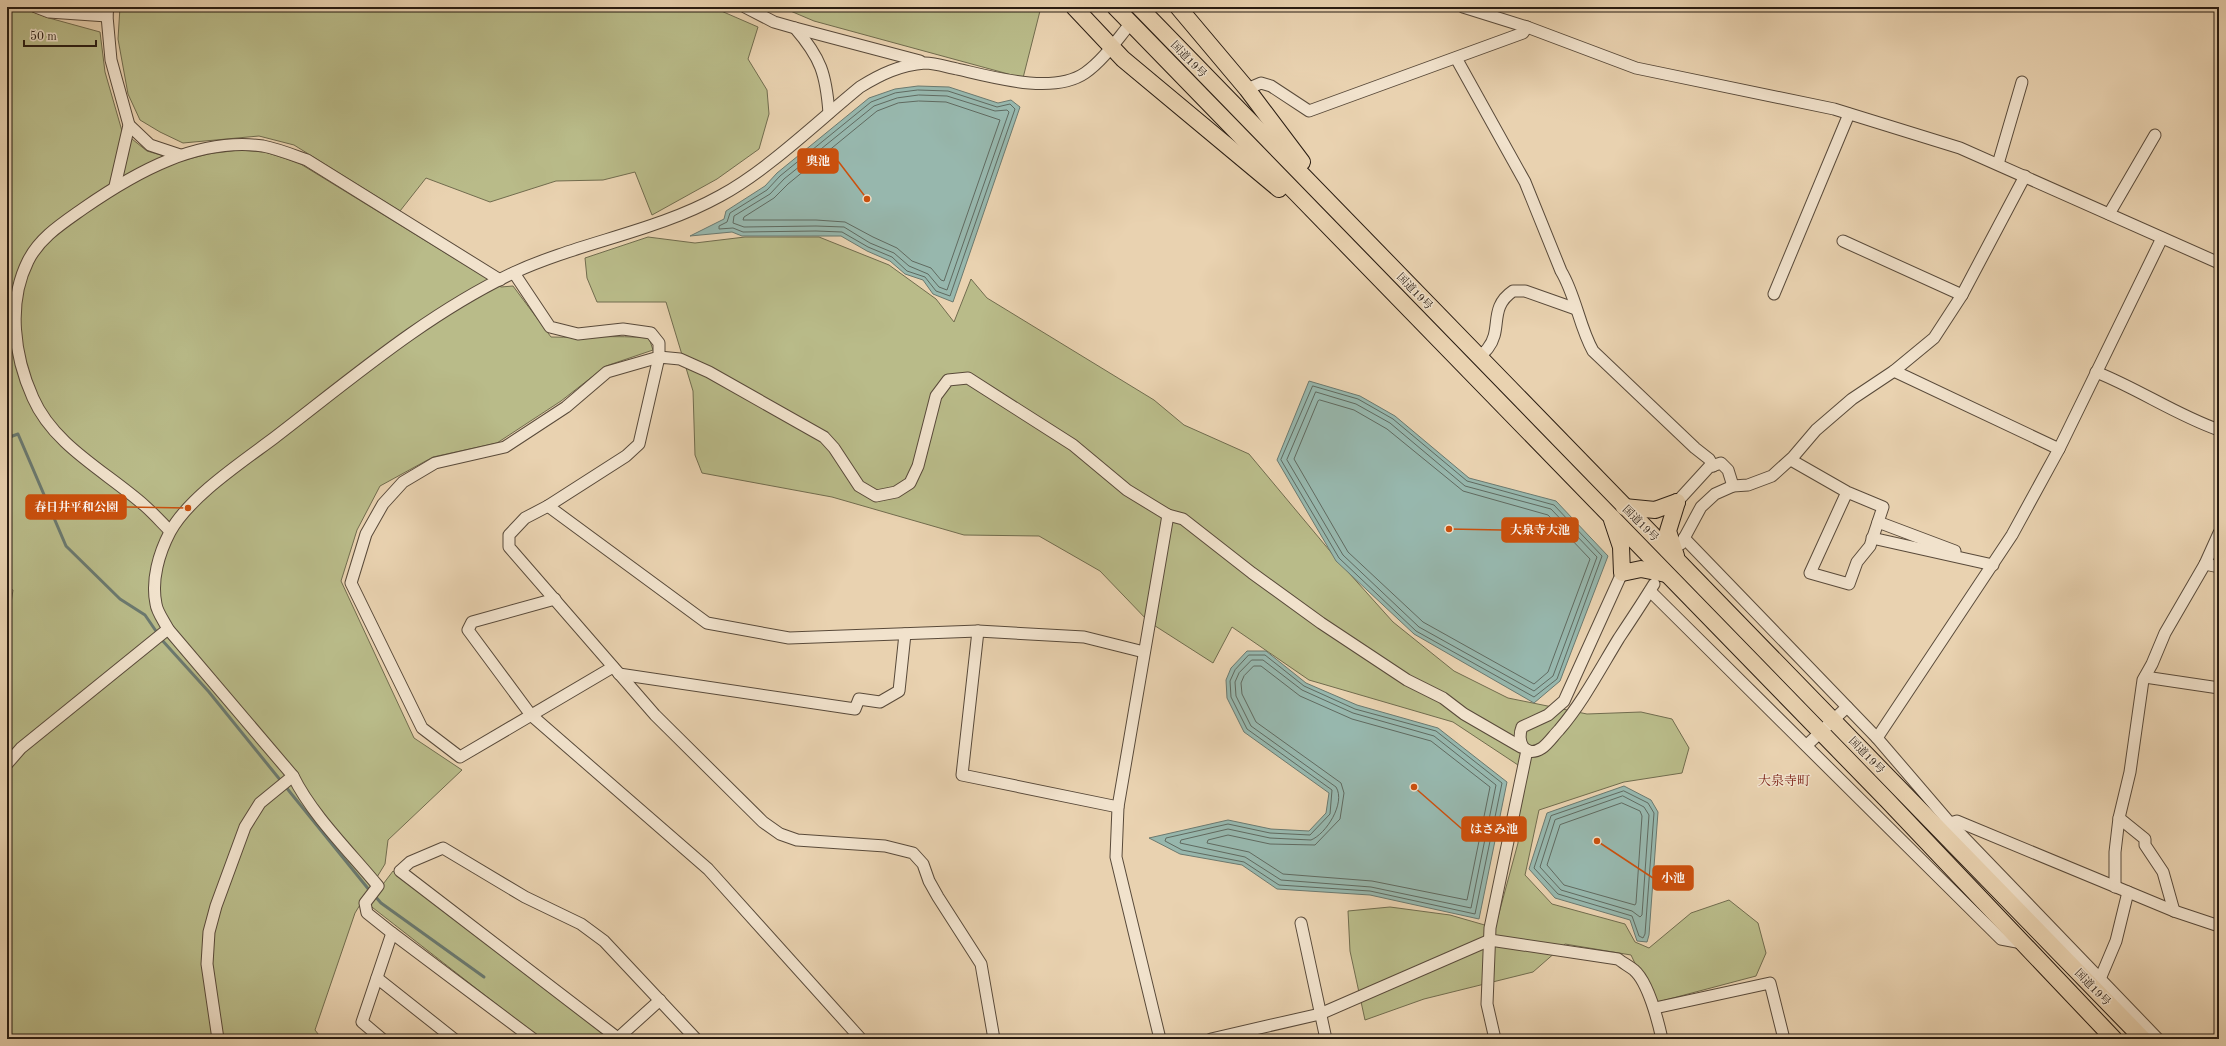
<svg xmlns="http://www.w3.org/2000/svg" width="2226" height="1046" viewBox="0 0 2226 1046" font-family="'Old Standard TT','Noto Serif JP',serif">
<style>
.green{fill:#b9bb89;stroke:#716c4e}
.water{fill:#97b7ad;stroke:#6b796f}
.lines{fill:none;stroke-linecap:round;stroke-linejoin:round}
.shore{stroke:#606a60;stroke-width:1}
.stream{stroke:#6b796f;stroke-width:3}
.minor-casing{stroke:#594a3a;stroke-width:13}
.highway-casing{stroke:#291c12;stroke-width:18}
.minor{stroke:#f1e2cc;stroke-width:11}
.highway{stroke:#e9d2b0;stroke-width:16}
.labels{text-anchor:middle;stroke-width:3;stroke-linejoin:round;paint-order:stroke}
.street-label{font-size:11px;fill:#291c12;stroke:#f1e2cc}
.quarter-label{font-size:13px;fill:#7a1f14;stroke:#f1e2cc}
.leader{fill:none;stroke:#cb500d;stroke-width:1.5}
.callout-dot{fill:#cb500d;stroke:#f1e2cc;stroke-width:1.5}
.callout{fill:#cb500d;stroke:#cb500d;stroke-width:1.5}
.callout-label{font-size:12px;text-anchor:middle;font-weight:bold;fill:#fff}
</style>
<rect width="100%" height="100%" fill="#e9d2b0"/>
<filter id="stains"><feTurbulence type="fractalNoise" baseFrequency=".005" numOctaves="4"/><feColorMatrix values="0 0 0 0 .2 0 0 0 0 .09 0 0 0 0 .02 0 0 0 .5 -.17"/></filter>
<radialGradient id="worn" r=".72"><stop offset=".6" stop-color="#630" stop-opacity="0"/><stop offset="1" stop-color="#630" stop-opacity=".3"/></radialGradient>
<g class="green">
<path d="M7,7H20L49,18L100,32L105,72L122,131L147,151L181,161L208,154L239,150L265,152L299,163L501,287L513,286L551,337C584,338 616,335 649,338L653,350L606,366L561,401L497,443L433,457L380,486L357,530L341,581L414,738L462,770L388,840L385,864L355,913L315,1030L322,1039H7V630L13,590L7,588Z"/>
<path d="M120,7H712L758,27L748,59L767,90L769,114L759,149L717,179L652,215L635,172L603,180L556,181L490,202L426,178L400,211L294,145L259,136L183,143L160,132L140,120L128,94L118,39Z"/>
<path d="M781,7H1041L1023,78L814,21Z"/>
<path d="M648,237L695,243L745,237H819L889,265L936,299L954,322L971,279L987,298L1154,400L1184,425L1249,454L1340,563L1393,622L1454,671L1508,698L1587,714L1641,712L1672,719L1689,748L1682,773L1624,782L1539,810L1525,875L1552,904L1625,924L1635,942L1649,948L1691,913L1729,900L1758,923L1766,953L1756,976L1654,1003L1631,955L1565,944L1533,972L1424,999L1365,1020L1350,951L1348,911L1390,907L1450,915L1495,928L1518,843V765L1453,722L1309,680L1232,627L1213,663L1149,622L1100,571L1039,536L964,535L832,497L702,473L695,455L693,391L666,302H597L587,278L585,258Z"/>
<path d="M393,871L612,1039H541L368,904Z"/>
</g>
<g class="water">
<path d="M918,86L949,87L998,103L1011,100L1020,107L953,302L933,294L923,280L905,274L890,261L867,251L841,236H742L732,232L690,236L724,219L726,211L765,186L777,173L869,98L895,89Z"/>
<path d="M1309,381L1360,396L1395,416L1469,478L1556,501L1608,556L1560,681L1534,703L1414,634L1336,561L1277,460Z"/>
<path d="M1247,651H1266L1306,683L1357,705L1438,728L1507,782L1479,919L1370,895L1277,889L1242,865L1180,854L1149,838L1228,820L1271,829L1309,831L1326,813L1329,793L1244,732L1227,698L1226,680L1231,668Z"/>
<path d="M1624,786L1651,800L1658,812L1649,935L1647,942L1637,941L1630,920L1555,898L1529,869L1547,813Z"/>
</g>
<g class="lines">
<g class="shore">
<path d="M918,90L948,91L997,107L1010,104L1015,109L950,296L936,291L925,277L907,271L892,257L868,247L842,232L816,231L743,232L733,228L719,229V226L727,222L730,213L767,190L780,176L871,102L895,93Z"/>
<path d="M919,95L947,96L995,111L1007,110L1009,112L947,290L939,287L928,274L909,266L894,253L870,243L844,227L816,226L744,227L733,223L734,216L770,194L784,179L874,106L897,98Z"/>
<path d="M919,101L946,102L1000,120L944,281L941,280L931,268L912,261L897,248L873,237L845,222L816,220H743L744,217L774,198L788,184L877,111L898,103Z"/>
<path d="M1313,386L1358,399L1393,419L1467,481L1554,505L1602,556L1557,679L1534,697L1416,631L1339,558L1281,460Z"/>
<path d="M1316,392L1356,404L1390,423L1465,486L1551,509L1597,557L1553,676L1534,691L1419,627L1343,555L1287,460Z"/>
<path d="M1320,400L1354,410L1387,429L1463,491L1548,515L1590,559L1548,672L1534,684L1423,622L1348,552L1294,459L1318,401Z"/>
<path d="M1249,655H1265L1304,686L1355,709L1436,731L1502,783L1475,914L1370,891L1279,885L1244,862L1182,850L1165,841L1166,838L1228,824L1270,833L1310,835L1330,814L1332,790L1247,729L1231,697L1230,681L1235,670Z"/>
<path d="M1252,660H1263L1302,690L1353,713L1434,736L1496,785L1471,908L1371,887L1281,880L1245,857L1180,843L1181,840L1228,829L1270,838L1311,840C1326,834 1346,803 1336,787L1251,726L1236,696L1235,682L1239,673Z"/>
<path d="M1254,666H1261L1300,696L1352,719L1431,741L1490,787L1467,900L1372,881L1283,874L1249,852L1207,843L1208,840L1228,835L1270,844L1315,845L1340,819L1344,793L1341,783L1256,722L1242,694L1241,683L1244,676Z"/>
<path d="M1624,791L1648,803L1654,813L1645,934L1643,938L1639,936L1632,916L1558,894L1534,868L1551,816Z"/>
<path d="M1623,796L1644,807L1649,815L1642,915L1640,917L1632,911L1561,890L1540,867L1555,820Z"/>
<path d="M1622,803L1640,811L1642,816L1636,903L1635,905L1564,885L1547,865L1560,825Z"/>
</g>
<g class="stream">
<path d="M7,438L18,434L66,546L120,599L145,615L158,634"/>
<path d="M161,639L209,692L370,891"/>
<path d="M374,895L381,903L484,977"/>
</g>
<defs>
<g id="minor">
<path d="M36,7L49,12L107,16"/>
<path d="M108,7L107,16L111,60L129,125L115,186"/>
<path d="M745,7L774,22L795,28L920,61"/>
<path d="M1463,7L1527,27L1636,68L1834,109L1960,148L2219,263"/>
<path d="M795,28C821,58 826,74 829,113"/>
<path d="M1456,58L1525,182L1561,271C1576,296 1579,326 1593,351L1695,448L1709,459L1713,466"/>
<path d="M1247,89L1261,83L1271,86L1309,111L1523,33L1527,27"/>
<path d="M129,125L150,145L180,155"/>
<path d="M1998,164L2022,82"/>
<path d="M2109,214L2155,135"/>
<path d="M1843,241L1962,295"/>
<path d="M514,273L550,327L578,334L623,329L651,333L659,343V357L607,372L566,407L505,447L435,463L403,482L383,504L366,534L351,583L422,728L460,757L613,667"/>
<path d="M1774,294L1849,114"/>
<path d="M1479,357C1482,354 1486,351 1488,348C1503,329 1488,308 1513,291H1525L1576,309"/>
<path d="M1894,371L2059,449"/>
<path d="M2096,372C2139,389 2176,415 2219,430"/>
<path d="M1791,460L1847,492L1883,507L1870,546L1857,562L1849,584L1810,573L1847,492"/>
<path d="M1677,502L1709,467L1721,463L1728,470L1733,486"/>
<path d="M548,506L707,623L789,638L978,631L1084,637L1144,652"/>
<path d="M1878,522L1955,551"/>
<path d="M170,531C162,523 154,514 145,506C107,472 54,446 33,398C14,356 7,303 28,261C40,237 63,223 84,208C136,172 198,137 263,146C278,149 293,155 307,160L500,280"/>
<path d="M1684,538L1877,738L1950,823L2158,1039"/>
<path d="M1872,538L1993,565"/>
<path d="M1681,544L1701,507L1715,494L1733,486L1748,485L1772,476L1793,457L1816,430L1852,399L1894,371L1934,338L1962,295L2025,176"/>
<path d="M2205,564L2219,567"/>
<path d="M1622,573L1564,701L1548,715L1522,727C1516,742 1525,759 1542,748C1548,744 1554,735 1559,730C1583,702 1600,669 1619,638C1631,620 1643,602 1654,584"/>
<path d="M1650,591L2001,939L2022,943"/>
<path d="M555,599L472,622L468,630L531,715L708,869L861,1039"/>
<path d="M978,631L962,775L1118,807"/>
<path d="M619,674L855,709L859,699L880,702L899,691L905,634"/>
<path d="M2145,677L2219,688"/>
<path d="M1877,738L2012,535L2059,449L2162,238"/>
<path d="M1807,745L1847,707"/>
<path d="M7,764L21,748L168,629"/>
<path d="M2119,818L2145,839V845L2163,872L2174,911"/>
<path d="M1950,823L1957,821L2174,911L2219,926"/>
<path d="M2115,887V852L2119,818L2130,772L2143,680L2152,664L2165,633L2205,564L2219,533"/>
<path d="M1301,923L1326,1039"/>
<path d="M392,933L367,913L365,903L378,886C350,852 312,815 293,776L168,629C164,621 157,612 156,604C151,580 159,553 170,532C189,497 242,462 274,438C351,379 425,315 513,273C580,242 655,232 720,196C768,170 817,122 860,87C881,74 900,65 925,63C935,63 947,67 957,69C992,77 1053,95 1085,73C1101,62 1114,44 1126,29"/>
<path d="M377,978L454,1039"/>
<path d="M2100,979L2116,941L2128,892"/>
<path d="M1655,1008L1770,983L1784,1039"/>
<path d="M618,1038L660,1000"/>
<path d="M218,1039L207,964L209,932L216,906L245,827L260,803L293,776"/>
<path d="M382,1039L362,1022L392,933L533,1039"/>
<path d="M619,1039L400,871L410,862L443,848L525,897L581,924L604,941L696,1039"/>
<path d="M994,1039L981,964L938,897L929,881L923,864L913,853L885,846L797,840L780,834L763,822L655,715L509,547V535L525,518L548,506L626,456L639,444L659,357L680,359L709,372L824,437L834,448L859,486L876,496L896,492L910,483L918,466L936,396L948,380L968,378L1073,445L1127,490L1168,515L1183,519L1252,573L1321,623L1407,680L1443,698L1464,714L1521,747"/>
<path d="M1160,1039L1116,857L1118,807L1168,515"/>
<path d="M1211,1039L1320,1014L1490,940L1618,959C1623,963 1629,966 1634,970C1648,982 1658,1021 1662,1039"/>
<path d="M1495,1039L1487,1004L1490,928L1527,750"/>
</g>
<g id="highway">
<path d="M1074,7L1123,59L1279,189"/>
<path d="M1115,7L1887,800L2114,1039"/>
<path d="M1139,7L2143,1039"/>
<path d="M1178,7L1247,89L1302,162"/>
<path d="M1624,507L1655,510L1677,502"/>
<path d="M1612,520L1621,547L1622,573L1641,569L1666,574"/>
<path d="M1676,556L1668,531L1677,502"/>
</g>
</defs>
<use href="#minor" class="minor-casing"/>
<use href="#highway" class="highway-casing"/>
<use href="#minor" class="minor"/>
<use href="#highway" class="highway"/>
</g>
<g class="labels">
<g class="street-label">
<text transform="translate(1189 59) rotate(46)" y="4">国道19号</text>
<text transform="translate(1415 291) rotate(46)" y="4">国道19号</text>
<text transform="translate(1641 523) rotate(45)" y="4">国道19号</text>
<text transform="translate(1867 755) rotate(46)" y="4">国道19号</text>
<text transform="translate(2093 987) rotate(46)" y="4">国道19号</text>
</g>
<g class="quarter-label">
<text x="1784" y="785">大泉寺町</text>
</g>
</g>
<path class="leader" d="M867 199L838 161M188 508L126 507M1449 529L1502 530M1414 787L1462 829M1597 841L1653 878"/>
<g class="callout-dot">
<circle cx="867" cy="199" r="4"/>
<circle cx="188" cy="508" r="4"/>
<circle cx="1449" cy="529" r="4"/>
<circle cx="1414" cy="787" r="4"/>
<circle cx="1597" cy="841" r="4"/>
</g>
<g class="callout">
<rect x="798" y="149" width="40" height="24" rx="4"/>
<rect x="26" y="495" width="100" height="24" rx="4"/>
<rect x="1502" y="518" width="76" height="24" rx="4"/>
<rect x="1462" y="817" width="64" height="24" rx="4"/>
<rect x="1653" y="866" width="40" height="24" rx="4"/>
</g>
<g class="callout-label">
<text x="818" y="165">奥池</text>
<text x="76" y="511">春日井平和公園</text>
<text x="1540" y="534">大泉寺大池</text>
<text x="1494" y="833">はさみ池</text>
<text x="1673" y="882">小池</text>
</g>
<rect width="2226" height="1046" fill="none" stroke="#e9d2b0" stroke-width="24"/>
<rect x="8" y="8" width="2210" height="1030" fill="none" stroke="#291c12" stroke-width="2"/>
<rect x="12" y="12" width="2202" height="1022" fill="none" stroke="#291c12"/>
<path d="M24 40v6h72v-6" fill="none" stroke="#291c12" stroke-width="2"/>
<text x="30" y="40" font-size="12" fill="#291c12" stroke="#f1e2cc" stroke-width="3" paint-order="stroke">50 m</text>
<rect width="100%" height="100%" filter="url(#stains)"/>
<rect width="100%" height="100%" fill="url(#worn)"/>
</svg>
